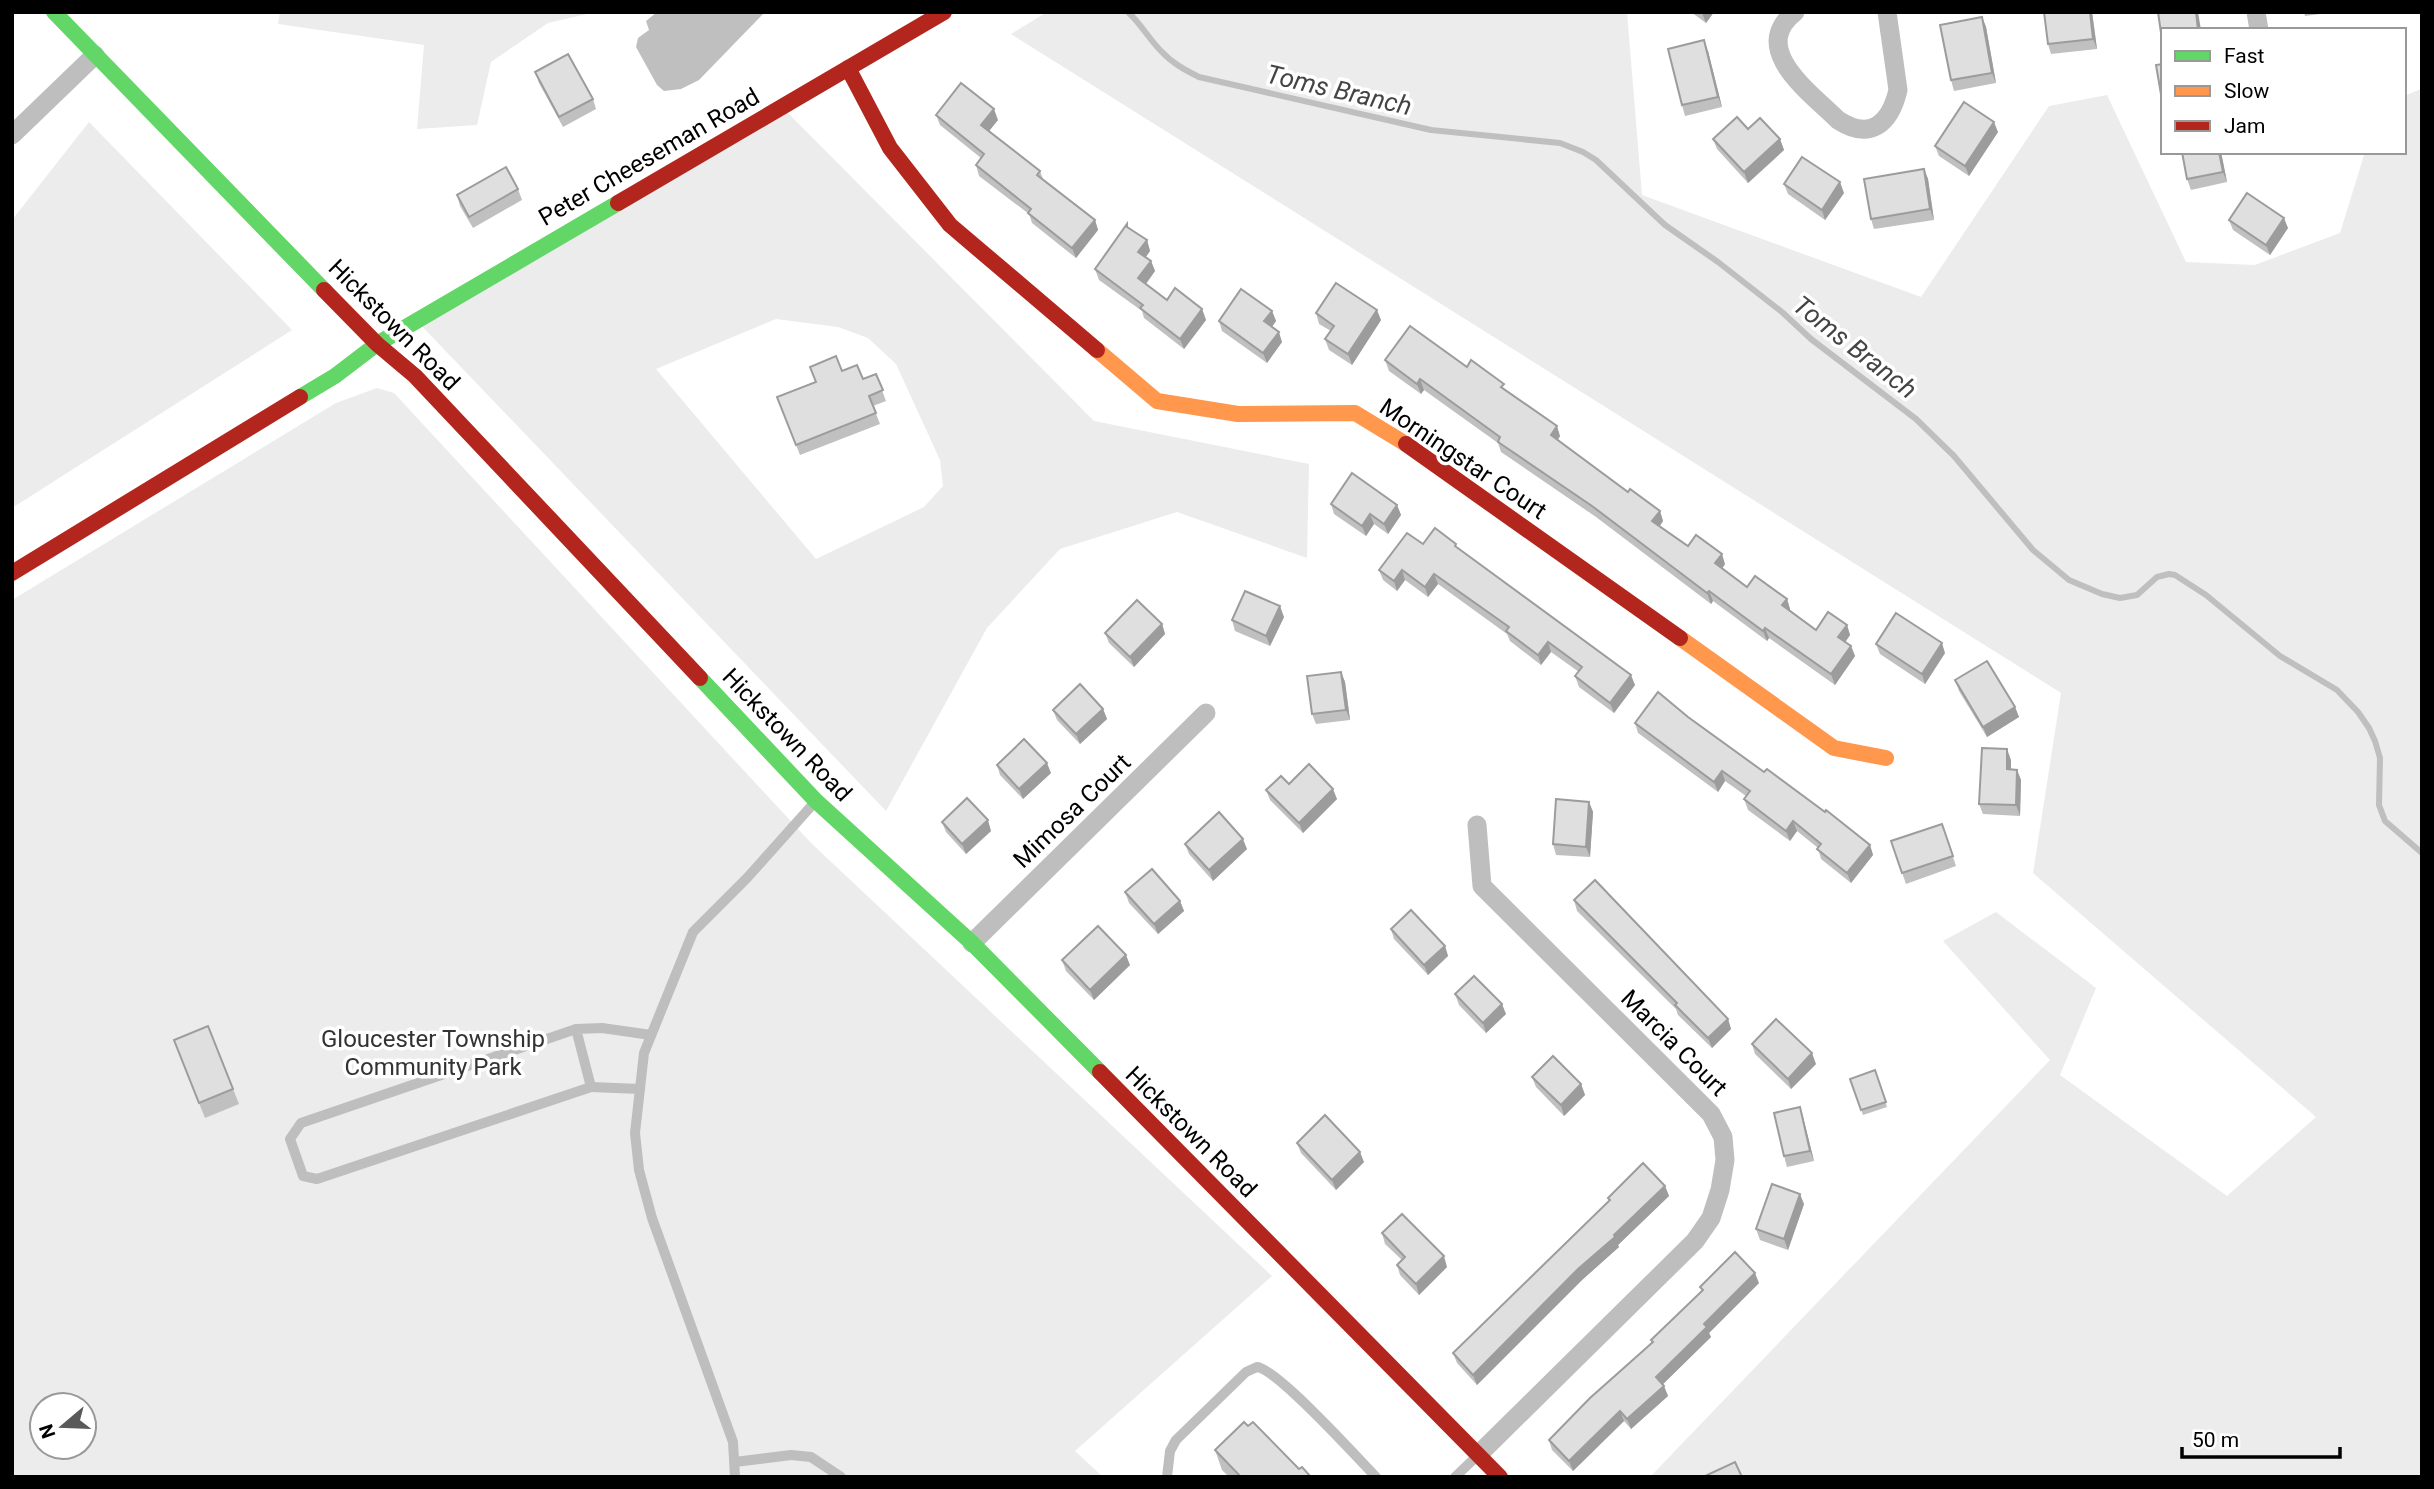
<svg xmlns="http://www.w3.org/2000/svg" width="2434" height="1489" viewBox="0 0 2434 1489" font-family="Roboto,sans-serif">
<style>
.green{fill:#ececec;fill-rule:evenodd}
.water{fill:#bfbfbf}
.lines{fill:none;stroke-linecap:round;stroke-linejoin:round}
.stream{stroke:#bfbfbf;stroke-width:6}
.lane{stroke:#bebebe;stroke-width:10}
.street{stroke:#bebebe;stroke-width:19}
.fast{stroke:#63d668;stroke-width:16}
.slow{stroke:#ff974d;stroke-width:16}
.jam{stroke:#b3261e;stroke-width:16}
.wall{fill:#c0c0c0}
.shaded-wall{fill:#9c9c9c}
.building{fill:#dfdfdf;stroke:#9c9c9c;stroke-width:2}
.labels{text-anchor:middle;stroke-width:7;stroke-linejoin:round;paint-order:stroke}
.street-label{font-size:24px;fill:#000;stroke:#fff}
.park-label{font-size:24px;fill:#333;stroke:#fff}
.water-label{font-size:26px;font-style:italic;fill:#444;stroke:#fff}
</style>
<rect width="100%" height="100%" fill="#fff"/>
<g class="green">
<path d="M280,12H596L548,23L491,62L477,125L417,129L424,45L278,24Z"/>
<path d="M1047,12H1627L1642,195L1921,297L2049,106L2107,95L2186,262L2255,265L2340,233L2365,152H2404V96L2421,89L2422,1477H1650L2050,1060L1943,941L1996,912L2096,988L2060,1075L2227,1196L2316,1117L2033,873L2061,693L1011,34Z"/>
<path d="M780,105L1094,421L1309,464L1307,558L1177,512L1060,549L987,628L886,811L416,320ZM776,319L838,327L868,338L896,364L940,460L943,486L924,507L816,559L656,369Z"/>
<path d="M89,122L292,330L12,508V220Z"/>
<path d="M377,388L394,393L811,843L1272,1276L1075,1451L1103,1477H12V600L336,403ZM42,1405H84V1447H42Z"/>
</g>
<path class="water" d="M657,12H765L699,80L681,89L664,91L657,85L636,47L638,38L649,30L646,21Z"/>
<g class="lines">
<path class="stream" d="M1128,12C1141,24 1149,39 1161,51C1172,63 1185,70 1199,77L1431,130L1560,143L1583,152L1596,160L1665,225L1718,262L1782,312L1811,339L1916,419L1954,456L2033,550L2069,580L2102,594L2120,598L2137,595L2157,577L2169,574L2175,575L2206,595L2280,656L2337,690L2358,712L2369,728L2375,741L2380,758L2379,805L2385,821L2422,853"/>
<g class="lane">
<path d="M576,1029L591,1087L317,1179L303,1176L290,1139L301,1123L576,1029L602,1028L651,1035"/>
<path d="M591,1087L640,1089"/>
<path d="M735,1462L791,1455L811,1457L841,1477"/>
<path d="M735,1477L733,1442L652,1218L639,1170L635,1133L644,1053L693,932L747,878L814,803"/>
<path d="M1167,1477L1170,1451L1176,1440L1246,1372L1257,1367C1277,1369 1357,1457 1376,1477"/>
<path d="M1455,1477L1478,1455"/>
</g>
<g class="street">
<path d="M1795,12C1748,49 1811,93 1838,120C1870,141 1890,124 1898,90L1887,12"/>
<path d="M2256,12L2259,30"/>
<path d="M12,135L95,55"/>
<path d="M1477,825L1482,886L1711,1114L1723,1137L1725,1160L1720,1190L1711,1218L1695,1241L1478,1455"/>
<path d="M972,943L1206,713"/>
</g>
<g class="fast">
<path d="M54,12L324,290"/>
<path d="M300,397L335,376L377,344L618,203"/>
<path d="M700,678L816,801L972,943L1100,1072"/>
</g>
<g class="slow">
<path d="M1097,350L1157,401L1238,414L1355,413L1406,444"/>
<path d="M1680,638L1834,748L1886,758"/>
</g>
<g class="jam">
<path d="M848,68L890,148L950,225L1097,350"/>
<path d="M618,203L944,12"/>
<path d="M324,290L377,344L415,376L700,678"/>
<path d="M1406,444L1680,638"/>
<path d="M12,573L300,397"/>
<path d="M1100,1072L1500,1477"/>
</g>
</g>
<g class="wall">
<path d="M1691,12H1714L1706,23Z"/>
<path d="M2044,12H2092L2097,49L2051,54L2048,44Z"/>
<path d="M2304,12H2335L2305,16Z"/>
<path d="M1982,17L1986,27L1996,83L1954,91L1951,80Z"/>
<path d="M1708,51L1722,107L1685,116L1682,105Z"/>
<path d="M535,72L593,99L596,109L563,127L539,83Z"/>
<path d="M936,115L998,120L989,131L1040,171L1043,179L1095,220L1098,230L1076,258L1032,223L1029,214L979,176L976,165L981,158L940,125Z"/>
<path d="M1748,129L1780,139L1784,150L1748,183L1717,149L1713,139Z"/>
<path d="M1998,132L1969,176L1939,156L1935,146Z"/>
<path d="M2182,152H2221L2227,182L2191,190L2187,179Z"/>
<path d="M1924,169L1928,179L1934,220L1874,229L1871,219Z"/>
<path d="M1784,184L1844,193L1825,220L1788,194Z"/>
<path d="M518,189L522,200L473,228L460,206L457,195Z"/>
<path d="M2229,220L2288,228L2270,255L2233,230Z"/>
<path d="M1128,227L1147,240L1150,251L1146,257L1151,261L1155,271L1146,284L1167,300L1202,309L1206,320L1184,349L1144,318L1142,311L1099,280L1095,269Z"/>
<path d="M1272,311L1276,321L1272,327L1282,342L1267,363L1222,331L1219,321Z"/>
<path d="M1316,313L1381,320L1352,365L1329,350L1325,339L1331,331L1319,324Z"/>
<path d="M1385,360L1467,367L1506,390L1560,436L1558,440L1628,492L1660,511L1663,521L1660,526L1688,546L1725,564L1722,569L1747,587L1787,599L1790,609V610L1816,630L1847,625L1850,635L1845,642L1851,646L1855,656L1835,685L1769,638L1767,641L1713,601L1711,604L1596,517L1501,452L1498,443L1424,390L1421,394L1389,371Z"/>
<path d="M876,374L886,401L873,406L880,424L800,455L777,397L863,379Z"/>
<path d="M1331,504L1397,505L1401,515L1388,534L1374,524L1366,536L1334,514Z"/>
<path d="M1423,544L1457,547L1635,685L1614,713L1579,687L1575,676L1579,672L1551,652L1541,665L1510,641L1507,634L1438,584L1428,597L1405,580L1397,591L1383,580L1379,570Z"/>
<path d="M1284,617L1270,646L1235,631L1232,620Z"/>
<path d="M1162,624L1165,634L1134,667L1109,643L1105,633Z"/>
<path d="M1876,644L1945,653L1925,684L1880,654Z"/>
<path d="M1341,672L1345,682L1350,720L1316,724L1312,714Z"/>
<path d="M1955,680L2015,707L2019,717L1987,737L1959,691Z"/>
<path d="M1103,709L1107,719L1080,744L1057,720L1053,710Z"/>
<path d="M1688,717L1764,772L1870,845L1873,855L1851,883L1821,859L1818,848L1797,831L1790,841L1748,810L1744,799L1746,796L1725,781L1718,792L1638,733L1635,723Z"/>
<path d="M2011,760V770H2017L2021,780L2020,816L1983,814L1979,804Z"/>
<path d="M997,765L1051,773L1023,799L1000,775Z"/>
<path d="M1289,784L1337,799L1303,833L1270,800L1266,790Z"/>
<path d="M1589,802L1593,812L1590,857L1556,855L1553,844Z"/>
<path d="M942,822L991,831L966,854L946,832Z"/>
<path d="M1942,824L1956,866L1906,884L1891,841Z"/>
<path d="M1185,844L1247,849L1213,881L1189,854Z"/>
<path d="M1125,892L1180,901L1184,911L1158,934L1129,903Z"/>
<path d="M1574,900L1728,1019L1731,1029L1712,1048L1678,1015L1676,1009L1577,911Z"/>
<path d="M1391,929L1445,946L1448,956L1428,975L1394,939Z"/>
<path d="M1062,960L1130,965L1094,1000L1066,971Z"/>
<path d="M1455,994L1506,1014L1486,1033L1459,1005Z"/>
<path d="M1752,1044L1816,1064L1791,1089L1755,1054Z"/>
<path d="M180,1055L233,1089L239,1104L205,1118Z"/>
<path d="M1875,1070L1887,1107L1863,1115L1850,1079Z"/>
<path d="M1532,1077L1581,1084L1585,1095L1564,1116L1536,1087Z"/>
<path d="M1800,1107L1803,1117L1814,1161L1787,1167L1784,1156Z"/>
<path d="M1297,1143L1364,1162L1336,1190L1301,1153Z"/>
<path d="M1665,1186L1669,1196L1618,1245L1619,1247L1582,1280L1477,1385L1457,1363L1453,1353L1609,1201L1608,1198Z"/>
<path d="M1804,1204L1788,1250L1760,1240L1756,1229Z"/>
<path d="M1382,1233L1447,1267L1419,1295L1400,1275L1397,1265L1402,1260L1385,1244Z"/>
<path d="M1759,1283L1709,1333L1711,1337L1663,1384L1668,1396L1631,1429L1624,1421L1573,1471L1552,1450L1549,1440L1652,1342L1651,1340L1702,1291L1700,1287Z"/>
<path d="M1215,1450L1299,1469L1311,1477H1229L1222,1470Z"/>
</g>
<g class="shaded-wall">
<path d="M1702,12H1714L1706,23L1702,13Z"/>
<path d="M2090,12H2092L2097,49L2093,39Z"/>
<path d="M2196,12H2198L2201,30H2198Z"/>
<path d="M1982,17L1986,27L1996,83L1992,73Z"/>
<path d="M1704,40L1708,51L1722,107L1718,97Z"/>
<path d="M994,109L998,120L985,136L981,125Z"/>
<path d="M1994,122L1998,132L1969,176L1965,166Z"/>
<path d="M1780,139L1784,150L1748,183L1744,172Z"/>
<path d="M2219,152H2221L2227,182L2223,172Z"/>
<path d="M1924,169L1928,179L1934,220L1930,209Z"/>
<path d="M1840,182L1844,193L1825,220L1822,210Z"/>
<path d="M2284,218L2288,228L2270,255L2266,245Z"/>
<path d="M1095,220L1098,230L1076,258L1072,248Z"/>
<path d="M1147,240L1150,251L1142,262L1138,252Z"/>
<path d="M1151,261L1155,271L1142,289L1138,278Z"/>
<path d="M1202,309L1206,320L1184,349L1180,339Z"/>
<path d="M1377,310L1381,320L1352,365L1348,354Z"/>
<path d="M1272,311L1276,321L1268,332L1264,321Z"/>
<path d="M1279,332L1282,342L1267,363L1263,353Z"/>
<path d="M1420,379L1424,390L1421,394L1417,384Z"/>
<path d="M1557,426L1560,436L1554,445L1551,435Z"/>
<path d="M1397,505L1401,515L1388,534L1384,524Z"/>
<path d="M1660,511L1663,521L1656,531L1652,521Z"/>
<path d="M1370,514L1374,524L1366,536L1362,526Z"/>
<path d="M1722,554L1725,564L1718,574L1715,563Z"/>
<path d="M1402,570L1405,580L1397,591L1394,581Z"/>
<path d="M1434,574L1438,584L1428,597L1425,587Z"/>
<path d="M1709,591L1713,601L1711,604L1707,593Z"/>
<path d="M1787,599L1790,609L1786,615L1782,605Z"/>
<path d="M1280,606L1284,617L1270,646L1266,636Z"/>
<path d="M1162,624L1165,634L1134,667L1130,657Z"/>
<path d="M1847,625L1850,635L1842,647L1838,637Z"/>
<path d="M1765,628L1769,638L1767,641L1763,631Z"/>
<path d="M1548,642L1551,652L1541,665L1538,655Z"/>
<path d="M1942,643L1945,653L1925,684L1922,674Z"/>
<path d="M1851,646L1855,656L1835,685L1831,674Z"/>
<path d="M1341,672L1345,682L1350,720L1346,710Z"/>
<path d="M1631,675L1635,685L1614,713L1610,703Z"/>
<path d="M2015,707L2019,717L1987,737L1983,727Z"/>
<path d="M1103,709L1107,719L1080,744L1076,734Z"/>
<path d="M2007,749L2011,760V780L2007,769Z"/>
<path d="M1047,763L1051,773L1023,799L1019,789Z"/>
<path d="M2017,770L2021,780L2020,816L2016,805Z"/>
<path d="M1722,771L1725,781L1718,792L1714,782Z"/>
<path d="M1333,789L1337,799L1303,833L1299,823Z"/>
<path d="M1589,802L1593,812L1590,857L1586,847Z"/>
<path d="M988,820L991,831L966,854L962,844Z"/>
<path d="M1793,821L1797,831L1790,841L1786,831Z"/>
<path d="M1243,839L1247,849L1213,881L1209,870Z"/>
<path d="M1870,845L1873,855L1851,883L1847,873Z"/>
<path d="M1180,901L1184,911L1158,934L1154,924Z"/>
<path d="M1445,946L1448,956L1428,975L1424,965Z"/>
<path d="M1126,955L1130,965L1094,1000L1090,990Z"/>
<path d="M1502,1004L1506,1014L1486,1033L1483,1023Z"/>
<path d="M1728,1019L1731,1029L1712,1048L1708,1038Z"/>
<path d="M1812,1053L1816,1064L1791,1089L1788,1079Z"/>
<path d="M1581,1084L1585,1095L1564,1116L1561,1105Z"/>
<path d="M1800,1107L1803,1117L1814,1161L1810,1151Z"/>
<path d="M1360,1152L1364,1162L1336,1190L1332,1180Z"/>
<path d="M1665,1186L1669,1196L1618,1245L1619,1247L1582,1280L1477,1385L1473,1375L1578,1269Z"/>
<path d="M1800,1194L1804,1204L1788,1250L1784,1239Z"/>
<path d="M1444,1256L1447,1267L1419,1295L1416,1284Z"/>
<path d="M1755,1273L1759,1283L1709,1333L1711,1337L1660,1387L1656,1377L1704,1324Z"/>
<path d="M1664,1386L1668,1396L1631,1429L1627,1419Z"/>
<path d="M1620,1411L1624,1421L1573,1471L1569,1461Z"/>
</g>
<g class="building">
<path d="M2044,12H2090L2093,39L2048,44Z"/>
<path d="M2158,12H2196L2198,30H2163V47Z"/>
<path d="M1982,17L1992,73L1951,80L1940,25Z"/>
<path d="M1704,40L1718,97L1682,105L1668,49Z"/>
<path d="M568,54L593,99L559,117L535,72Z"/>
<path d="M2163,64V106L2156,65Z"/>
<path d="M961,83L994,109L981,125L1040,171L1037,175L1095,220L1072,248L1028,213L1031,209L976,165L984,154L936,115Z"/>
<path d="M1964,102L1994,122L1965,166L1935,146Z"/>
<path d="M1737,117L1748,129L1760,118L1780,139L1744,172L1713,139Z"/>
<path d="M2182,152H2219L2223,172L2187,179Z"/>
<path d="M1802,157L1840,182L1822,210L1784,184Z"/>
<path d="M506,167L518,189L469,217L457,195Z"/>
<path d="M1924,169L1930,209L1871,219L1864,179Z"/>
<path d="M2247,193L2284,218L2266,245L2229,220Z"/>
<path d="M1127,224V227L1147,240L1138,252L1151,261L1138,278L1167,300L1175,288L1202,309L1180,339L1140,308L1143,305L1095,269Z"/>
<path d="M1336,283L1377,310L1348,354L1325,339L1334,326L1316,313Z"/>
<path d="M1241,289L1272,311L1264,321L1279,332L1263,353L1219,321Z"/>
<path d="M1410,326L1467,367L1471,360L1504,384L1501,387L1557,426L1551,435L1628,492L1630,489L1660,511L1652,521L1688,546L1696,535L1722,554L1715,563L1747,587L1755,576L1787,599L1782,605L1816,630L1828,612L1847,625L1838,637L1851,646L1831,674L1765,628L1763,631L1709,591L1707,593L1592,506L1498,442L1500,437L1420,379L1417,384L1385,360Z"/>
<path d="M836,356L842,371L857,365L863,379L876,374L883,390L869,396L876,413L796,445L777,397L816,382L810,367Z"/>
<path d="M1352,473L1397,505L1384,524L1370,514L1362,526L1331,504Z"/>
<path d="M1435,528L1456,544L1455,546L1631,675L1610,703L1575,676L1582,667L1548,642L1538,655L1506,631L1509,627L1434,574L1425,587L1402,570L1394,581L1379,570L1407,533L1423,544Z"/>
<path d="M1245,591L1280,606L1266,636L1232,620Z"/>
<path d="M1137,600L1162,624L1130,657L1105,633Z"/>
<path d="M1896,613L1942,643L1922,674L1876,644Z"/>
<path d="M1987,661L2015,707L1983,727L1955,680Z"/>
<path d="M1341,672L1346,710L1312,714L1307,676Z"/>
<path d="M1080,684L1103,709L1076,734L1053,710Z"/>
<path d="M1658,692L1688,717L1764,772L1767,769L1825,812L1826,810L1870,845L1847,873L1817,849L1821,844L1793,821L1786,831L1744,799L1750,791L1722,771L1714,782L1635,723Z"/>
<path d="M1024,739L1047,763L1019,789L997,765Z"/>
<path d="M1982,748L2007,749V769L2017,770L2016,805L1979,804Z"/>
<path d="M1309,764L1333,789L1299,823L1266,790L1281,776L1289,784Z"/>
<path d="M967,798L988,820L962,844L942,822Z"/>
<path d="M1556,799L1589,802L1586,847L1553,844Z"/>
<path d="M1219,812L1243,839L1209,870L1185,844Z"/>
<path d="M1942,824L1953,856L1902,873L1891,841Z"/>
<path d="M1152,869L1180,901L1154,924L1125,892Z"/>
<path d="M1595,880L1728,1019L1708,1038L1675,1005L1677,1003L1574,900Z"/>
<path d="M1411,910L1445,946L1424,965L1391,929Z"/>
<path d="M1098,926L1126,955L1090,990L1062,960Z"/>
<path d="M1474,976L1502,1004L1483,1023L1455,994Z"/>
<path d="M1776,1019L1812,1053L1788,1079L1752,1044Z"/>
<path d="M208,1026L233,1089L199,1103L174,1040Z"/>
<path d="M1553,1056L1581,1084L1561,1105L1532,1077Z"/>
<path d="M1875,1070L1886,1102L1861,1110L1850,1079Z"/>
<path d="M1800,1107L1810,1151L1784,1156L1774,1113Z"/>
<path d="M1325,1115L1360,1152L1332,1180L1297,1143Z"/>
<path d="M1643,1163L1665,1186L1614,1235L1615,1237L1578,1269L1473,1375L1453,1353L1610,1200L1608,1198Z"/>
<path d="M1772,1184L1800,1194L1784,1239L1756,1229Z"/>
<path d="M1402,1214L1444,1256L1416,1284L1397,1265L1405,1257L1382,1233Z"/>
<path d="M1735,1252L1755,1273L1704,1324L1707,1327L1656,1377L1664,1386L1627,1419L1620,1411L1569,1461L1549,1440L1590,1398L1653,1342L1651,1340L1703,1290L1700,1287Z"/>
<path d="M1244,1422L1248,1426L1253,1422L1299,1469L1302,1467L1311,1477H1241L1215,1450Z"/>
<path d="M1735,1462L1742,1477H1703Z"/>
</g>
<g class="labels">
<g class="street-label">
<text transform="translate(649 157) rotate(-30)" y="8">Peter Cheeseman Road</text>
<text transform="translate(394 325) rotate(45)" y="8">Hickstown Road</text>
<text transform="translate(1463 459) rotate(34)" y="8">Morningstar Court</text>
<text transform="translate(787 735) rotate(46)" y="8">Hickstown Road</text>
<text transform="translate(1072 811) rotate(-44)" y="8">Mimosa Court</text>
<text transform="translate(1674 1043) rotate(45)" y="8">Marcia Court</text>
<text transform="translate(1191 1132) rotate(45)" y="8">Hickstown Road</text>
</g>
<g class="park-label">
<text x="433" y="1047">Gloucester Township<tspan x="433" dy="28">Community Park</tspan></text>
</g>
<g class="water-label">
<text transform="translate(1339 90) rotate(13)" y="9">Toms Branch</text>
<text transform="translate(1855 347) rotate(38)" y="9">Toms Branch</text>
</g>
</g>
<rect width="2434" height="1489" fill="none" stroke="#000000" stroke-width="28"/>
<rect x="2161" y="28" width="245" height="126" fill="#ffffff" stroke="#999999" stroke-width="2"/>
<rect x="2175" y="51" width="35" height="10" fill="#63d668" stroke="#999999" stroke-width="2"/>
<text x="2224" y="63" font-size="21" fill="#000000">Fast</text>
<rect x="2175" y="86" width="35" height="10" fill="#ff974d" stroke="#999999" stroke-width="2"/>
<text x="2224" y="98" font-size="21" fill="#000000">Slow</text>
<rect x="2175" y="121" width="35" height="10" fill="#b3261e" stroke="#999999" stroke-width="2"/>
<text x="2224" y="133" font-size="21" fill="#000000">Jam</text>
<g transform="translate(63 1426) rotate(251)"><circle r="33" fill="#ffffff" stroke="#999999" stroke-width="2"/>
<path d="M0-5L12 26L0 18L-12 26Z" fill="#595959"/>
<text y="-10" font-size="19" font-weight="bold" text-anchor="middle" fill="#000000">N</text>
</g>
<path d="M2182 1447v10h158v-10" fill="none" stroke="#000000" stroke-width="3.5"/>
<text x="2192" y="1447" font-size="21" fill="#000000" stroke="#ffffff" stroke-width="5" paint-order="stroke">50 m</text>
</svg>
